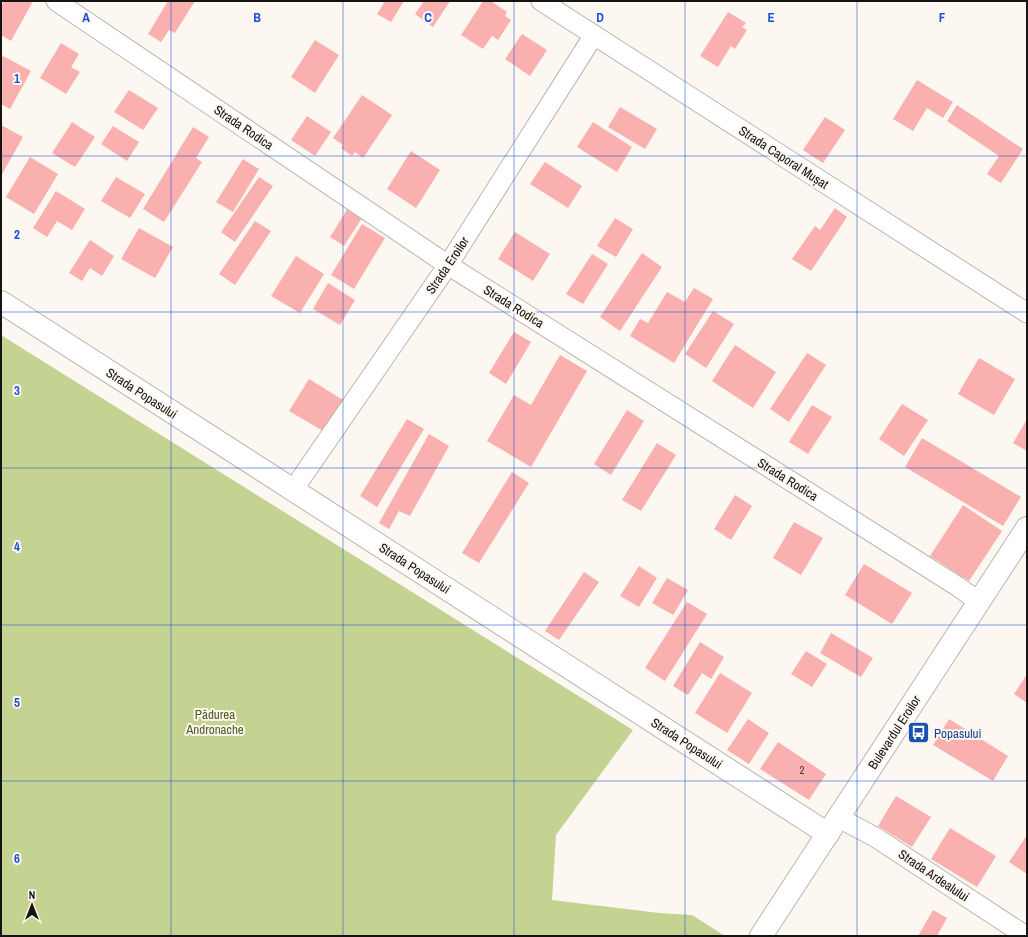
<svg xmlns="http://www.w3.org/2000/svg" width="1028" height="937" viewBox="0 0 1028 937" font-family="'Archivo Narrow',sans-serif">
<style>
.green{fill:#c4d391}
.building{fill:#fab0ae}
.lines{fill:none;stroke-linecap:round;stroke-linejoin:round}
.street-casing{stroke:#b9b5b0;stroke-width:21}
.secondary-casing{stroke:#b9b5b0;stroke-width:24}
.street{stroke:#fff;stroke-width:19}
.secondary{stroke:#fff;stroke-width:22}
.grid{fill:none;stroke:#1d4ed8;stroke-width:1;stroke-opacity:0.55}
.labels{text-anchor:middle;stroke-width:4;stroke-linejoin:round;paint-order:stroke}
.number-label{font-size:11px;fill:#4e3b39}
.street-label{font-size:13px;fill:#151412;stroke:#fcf7f1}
.park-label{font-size:13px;fill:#505b20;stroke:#fcf7f1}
.transit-label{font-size:13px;fill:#164399;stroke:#fcf7f1;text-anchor:start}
.grid-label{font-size:13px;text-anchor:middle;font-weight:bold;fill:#1d4ed8;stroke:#fcf7f1;stroke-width:4;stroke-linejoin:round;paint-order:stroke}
</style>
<rect width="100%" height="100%" fill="#fcf7f1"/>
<path class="green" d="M1,335L633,730L556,835L552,900L659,913L692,915L725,936H1Z"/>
<g class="building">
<path d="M4,1H33L11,41L1,35V7Z"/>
<path d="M168,1H195L175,33L169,30L161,42L148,34Z"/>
<path d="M381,1H404L391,22L377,14L384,3Z"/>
<path d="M424,1H450L433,27L415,14Z"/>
<path d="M483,1H491L507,12L505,16L511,20L498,40L492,36L483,49L461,35Z"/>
<path d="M728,12L746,23L742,27L747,30L735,49L731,46L718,67L700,56Z"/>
<path d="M522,34L547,50L530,76L505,59Z"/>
<path d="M315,40L339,55L315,93L291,77Z"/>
<path d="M61,43L79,54L71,67L80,72L66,94L40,78Z"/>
<path d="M3,56L31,71L10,109L1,104V59Z"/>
<path d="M917,80L953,102L943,118L927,108L913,131L893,119Z"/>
<path d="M129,90L158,108L143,130L114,112Z"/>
<path d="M362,95L392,115L363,158L355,152L352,156L341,148L343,145L333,138Z"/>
<path d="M957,105L1023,149L1001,183L987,174L999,156L947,121Z"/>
<path d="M620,107L657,129L645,149L608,127Z"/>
<path d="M307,116L331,132L315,156L291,140Z"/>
<path d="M825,117L845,130L823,163L803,150Z"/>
<path d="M72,122L95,137L75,167L52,153Z"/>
<path d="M593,122L632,147L617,172L577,147Z"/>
<path d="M1,125L23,137L1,176Z"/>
<path d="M113,126L139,142L127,161L101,144Z"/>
<path d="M193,127L209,137L196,158L202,162L164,222L143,209Z"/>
<path d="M411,151L440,170L416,208L387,189Z"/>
<path d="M30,157L58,174L34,214L6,197Z"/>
<path d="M243,159L259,169L233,212L216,202Z"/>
<path d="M545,162L582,186L568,208L530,184Z"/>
<path d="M116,177L145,194L130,218L101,201Z"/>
<path d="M259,177L273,186L235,242L221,232Z"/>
<path d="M56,191L85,209L72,230L57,221L47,237L33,228Z"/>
<path d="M348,208L362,218L344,246L330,237Z"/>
<path d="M835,208L847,217L811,271L792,259L815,226L820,230Z"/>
<path d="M615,218L633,229L616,257L597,246Z"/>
<path d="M255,221L271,231L235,285L219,274Z"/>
<path d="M362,224L385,238L354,289L331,275Z"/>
<path d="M139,228L173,247L155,278L121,259Z"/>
<path d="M515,232L550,254L533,281L498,259Z"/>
<path d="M90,240L114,256L102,276L90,268L82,281L69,273Z"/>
<path d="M642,253L662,267L620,331L600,317Z"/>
<path d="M592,254L608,264L583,304L566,294Z"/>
<path d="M296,256L324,274L300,313L271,296Z"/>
<path d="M328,283L355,300L340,325L313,309Z"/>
<path d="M694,288L713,299L674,363L630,336L640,319L648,323L667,292L685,302Z"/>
<path d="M713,311L734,324L706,368L685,354Z"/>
<path d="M514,332L531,342L506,384L489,373Z"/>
<path d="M735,345L776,372L753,408L712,381Z"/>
<path d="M807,353L826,365L789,422L770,409Z"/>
<path d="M560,355L587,371L531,467L487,441L514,395L531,405Z"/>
<path d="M979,358L1015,379L994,415L958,394Z"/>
<path d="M309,379L343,400L323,431L289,411Z"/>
<path d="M902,404L928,420L904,456L879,439Z"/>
<path d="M812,405L832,417L808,454L789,442Z"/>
<path d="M627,410L644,421L611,475L594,464Z"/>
<path d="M407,419L424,429L377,507L360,496Z"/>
<path d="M1027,419V451L1013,443Z"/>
<path d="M429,434L449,446L410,516L399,511L389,529L379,523Z"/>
<path d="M922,438L1021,497L1003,526L905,467Z"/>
<path d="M657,443L676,455L641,511L622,500Z"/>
<path d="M512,472L529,483L479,563L462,553Z"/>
<path d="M735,495L752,506L731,540L714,529Z"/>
<path d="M963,505L1002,531L969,581L930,556Z"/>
<path d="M794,522L823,538L801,575L773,558Z"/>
<path d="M864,564L912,593L892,624L845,595Z"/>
<path d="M639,566L657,578L639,607L620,596Z"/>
<path d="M584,572L599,582L559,640L545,631Z"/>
<path d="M667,578L688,590L673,615L652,603Z"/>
<path d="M687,602L707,614L665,681L645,668Z"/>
<path d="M831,633L873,658L861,677L820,653Z"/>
<path d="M700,642L724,657L711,679L702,673L688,695L673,686Z"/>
<path d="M806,651L827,664L812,687L791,674Z"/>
<path d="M720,673L752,693L727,733L695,713Z"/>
<path d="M1027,674V703L1014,694Z"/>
<path d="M748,719L769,733L749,764L727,750Z"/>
<path d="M949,719L1008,756L993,781L933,745Z"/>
<path d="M778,742L826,774L809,800L760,769Z"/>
<path d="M896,796L931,817L912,847L878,826Z"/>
<path d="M950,828L996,856L977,887L931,859Z"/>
<path d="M1027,835V874L1009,862Z"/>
<path d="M933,910L947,918L937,936H918Z"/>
</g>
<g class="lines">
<defs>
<g id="street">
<path d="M56,1L448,265L957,586L978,601"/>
<path d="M541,1L1027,313"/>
<path d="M293,490L448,265L594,35"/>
<path d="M839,818L875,837L1026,936"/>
</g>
<g id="secondary">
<path d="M1,302L828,834"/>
<path d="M761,936L1027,528"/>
</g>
</defs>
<use href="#street" class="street-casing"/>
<use href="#secondary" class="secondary-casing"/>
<use href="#street" class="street"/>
<use href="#secondary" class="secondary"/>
</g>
<path class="grid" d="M171,1V936M343,1V936M514,1V936M685,1V936M857,1V936M1,156H1027M1,312H1027M1,468H1027M1,625H1027M1,781H1027"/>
<defs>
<symbol id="bus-square" viewBox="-11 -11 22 22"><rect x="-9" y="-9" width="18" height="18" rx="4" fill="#1a4fb4" stroke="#fcf7f1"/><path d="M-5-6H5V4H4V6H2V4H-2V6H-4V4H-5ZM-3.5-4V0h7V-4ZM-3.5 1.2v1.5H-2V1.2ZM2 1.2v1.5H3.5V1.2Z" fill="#fff"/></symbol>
</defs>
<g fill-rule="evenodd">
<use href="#bus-square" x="906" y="720" width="25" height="25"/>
</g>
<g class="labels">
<g class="number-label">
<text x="802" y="774">2</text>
</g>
<g class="street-label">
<text transform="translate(244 127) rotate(34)" y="5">Strada Rodica</text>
<text transform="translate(784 157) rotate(33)" y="5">Strada Caporal Mușat</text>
<text transform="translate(447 265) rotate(-56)" y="5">Strada Eroilor</text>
<text transform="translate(514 306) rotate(32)" y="5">Strada Rodica</text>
<text transform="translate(142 393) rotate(33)" y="5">Strada Popasului</text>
<text transform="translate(788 479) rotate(32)" y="5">Strada Rodica</text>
<text transform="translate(415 568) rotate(33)" y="5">Strada Popasului</text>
<text transform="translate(894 732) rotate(-57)" y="5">Bulevardul Eroilor</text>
<text transform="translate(687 743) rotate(33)" y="5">Strada Popasului</text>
<text transform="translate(934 875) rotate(34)" y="5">Strada Ardealului</text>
</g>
<g class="park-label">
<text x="215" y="719">Pădurea<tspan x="215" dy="15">Andronache</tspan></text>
</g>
<g class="transit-label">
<text x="934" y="738">Popasului</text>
</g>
</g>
<g class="grid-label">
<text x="86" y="22">A</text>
<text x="257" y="22">B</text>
<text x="428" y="22">C</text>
<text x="600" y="22">D</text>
<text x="771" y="22">E</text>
<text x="942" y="22">F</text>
<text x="17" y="83">1</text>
<text x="17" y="239">2</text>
<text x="17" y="395">3</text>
<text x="17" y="551">4</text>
<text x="17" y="707">5</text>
<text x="17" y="863">6</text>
</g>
<rect width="1028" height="937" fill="none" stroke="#151412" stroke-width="4"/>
<g transform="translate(32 905)" stroke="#fcf7f1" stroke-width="3" paint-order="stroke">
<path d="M0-3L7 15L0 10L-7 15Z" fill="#151412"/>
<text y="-6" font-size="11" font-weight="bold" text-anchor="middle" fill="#151412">N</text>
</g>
</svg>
